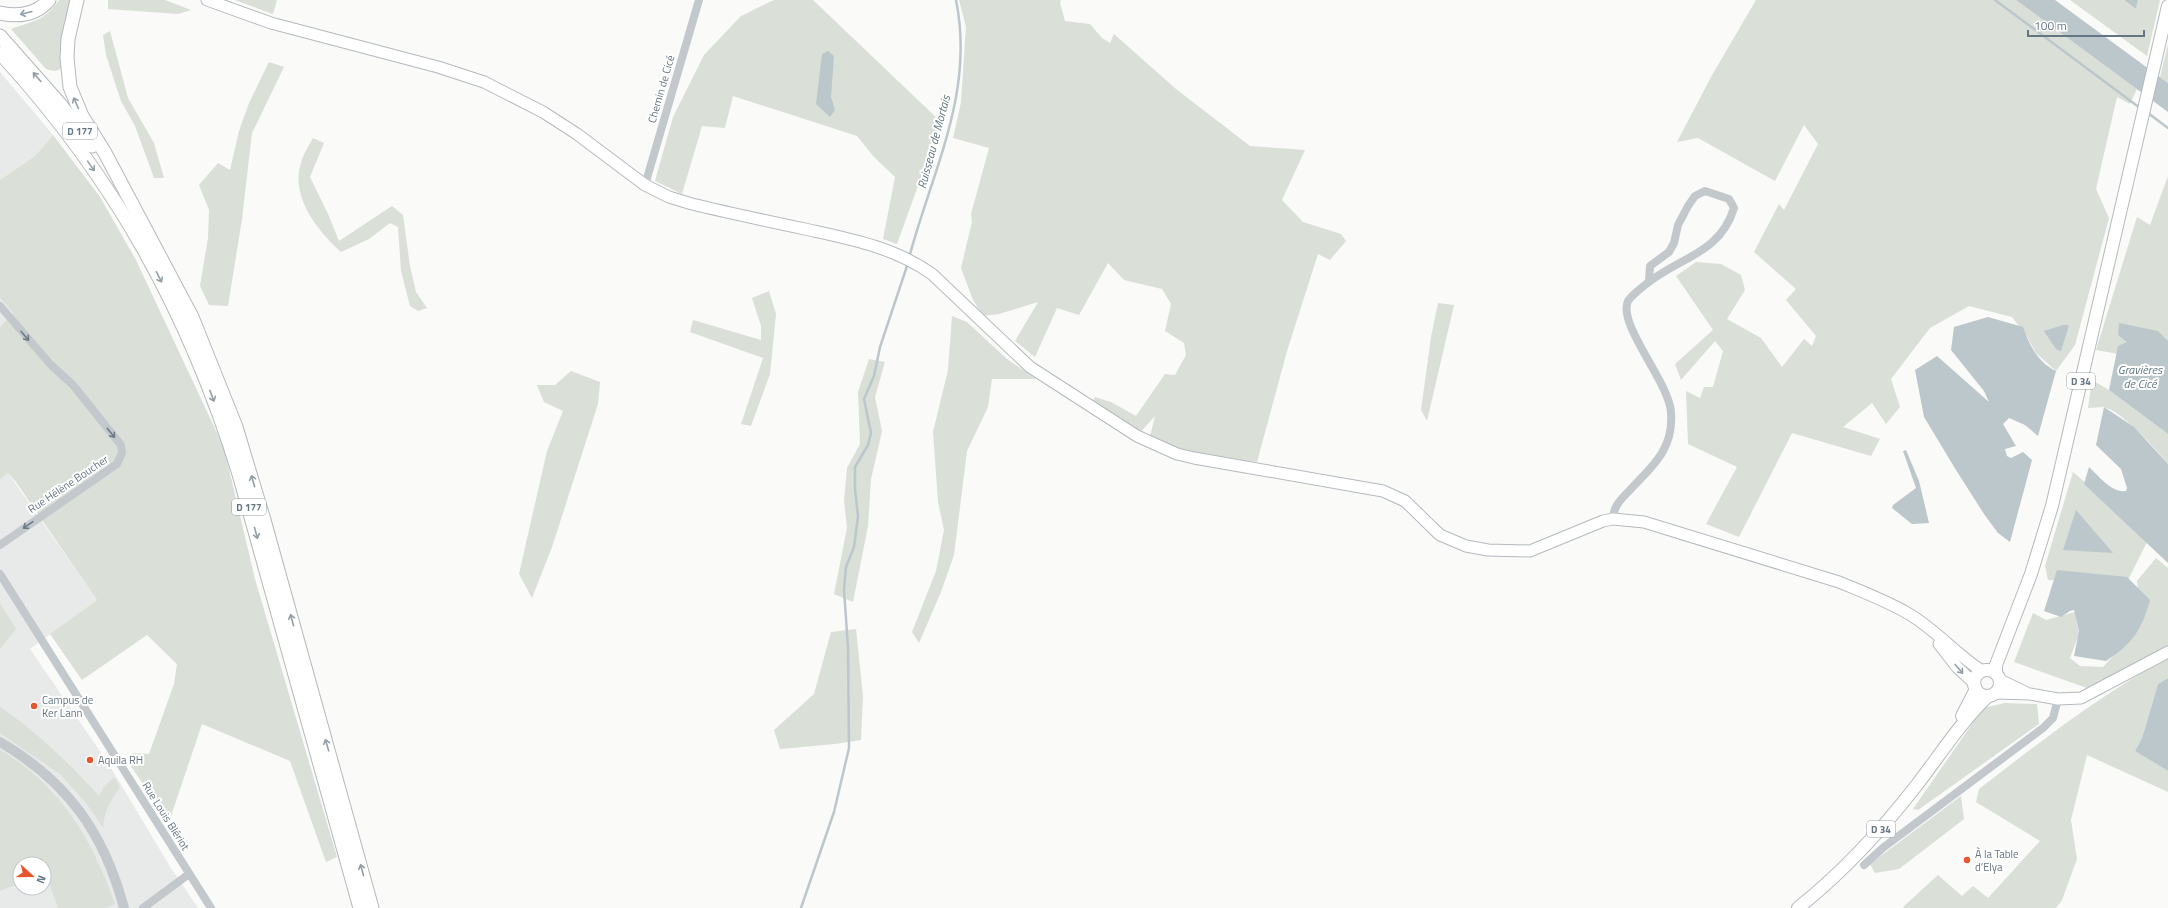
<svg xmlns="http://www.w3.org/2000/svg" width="2168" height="908" viewBox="0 0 2168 908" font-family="'Titillium Web',sans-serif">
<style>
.built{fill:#e8e9e9;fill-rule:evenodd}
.green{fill:#dadfd7}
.water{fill:#bbc7cb}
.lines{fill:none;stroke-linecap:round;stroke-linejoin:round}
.stream{stroke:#bbc7cb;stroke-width:2.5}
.secondary-casing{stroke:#b3babf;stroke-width:13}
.primary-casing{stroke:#b5babe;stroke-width:14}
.trunk-casing{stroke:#b4b9bd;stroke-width:15}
.minor{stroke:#c3c8cc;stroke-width:8}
.tertiary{stroke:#c3c8cc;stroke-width:10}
.secondary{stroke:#fff;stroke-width:11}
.primary{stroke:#fff;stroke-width:12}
.trunk{stroke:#fff;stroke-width:13}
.oneway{stroke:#939fa8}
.oneway2{stroke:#6a7a87}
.poi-dot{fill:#e4572e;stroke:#fff;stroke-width:1.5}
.labels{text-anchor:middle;stroke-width:4;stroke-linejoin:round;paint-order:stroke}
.shield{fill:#fff;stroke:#939fa8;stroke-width:1}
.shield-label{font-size:10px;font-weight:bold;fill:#657683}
.street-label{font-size:11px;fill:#657683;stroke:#fff}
.poi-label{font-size:11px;fill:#657683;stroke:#fff;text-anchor:start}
.water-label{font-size:12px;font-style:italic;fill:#60757c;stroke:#fff}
</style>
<rect width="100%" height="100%" fill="#fafaf8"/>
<g class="built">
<path d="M0,72L53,135L35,156L0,180Z"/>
<path d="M0,298L13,313L0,327Z"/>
<path d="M8,473L97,600L30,649L108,763L169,865L198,908H0V480ZM20,864H44V888H20Z"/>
</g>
<g class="green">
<path d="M59,0H73L61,68C57,72 52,71 46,69L11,29C33,21 45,21 59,0Z"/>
<path d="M108,0H165L191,10L178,14L108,9Z"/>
<path d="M235,0H277L273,14Z"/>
<path d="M774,0H813L941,122L897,244L883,239L895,177L874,157L857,136L733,96L725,128L702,126L682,194L655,181L673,117L704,55L741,16Z"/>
<path d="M959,0H1061L1060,3L1065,21L1090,24L1102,38L1110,43L1114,34L1176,89L1250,146L1305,150L1282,200L1303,222L1341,234L1346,241L1330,260L1318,254L1287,351L1257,462L1187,453L1150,437L1155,416L1137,436L1089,407L1095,397L1111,402L1136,416L1165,374L1175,375L1186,355L1184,343L1165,331L1171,304L1162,289L1124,280L1108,263L1079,315L1057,308L1035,357L1015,341L1038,302L999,314L983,316L973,300L961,268L972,222L971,214L989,148L953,138L961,102L966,27Z"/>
<path d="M1756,0H2016L2137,89L2130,104L2117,97L2096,189L2109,218L2075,345L2056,371L2036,353L2026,335L2012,317L1969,306L1930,328L1891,379L1900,407L1886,424L1872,403L1843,427L1880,439L1871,456L1792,433L1739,537L1706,524L1737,467L1688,444L1686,391L1700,398L1704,387H1713L1723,351L1715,341L1681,380L1675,364L1713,330L1676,276L1696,262L1721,264L1741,275L1745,290L1727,319L1761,338L1782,367L1804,339L1812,346L1816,336L1786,300L1796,289L1754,252L1779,204L1784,210L1818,144L1804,125L1775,181L1698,138L1677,142L1711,77Z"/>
<path d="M2070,0H2124L2136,9L2138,0H2160L2147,56Z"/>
<path d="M110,31L128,98L154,143L164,178H154L135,126L121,101L106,55L103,35Z"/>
<path d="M2168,44V83L2160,77Z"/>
<path d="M269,62L284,67L252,133L242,219L228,306L209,305L200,286L208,238L209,210L199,185L218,163L230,170L239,131L249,103Z"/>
<path d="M53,135L100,197L136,260L224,448L255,579L337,857L326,862L290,761L202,724L169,822L130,765L133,753L149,754L174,684L177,664L147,635L82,680L50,634L97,600L16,482L8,473L0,480V327L13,313L0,298V180L35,156Z"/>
<path d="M313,138L324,143L310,177L328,214L339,241L392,206L403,215L410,266L416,292L427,308L418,311L410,306L401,271L398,227L390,223L369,239L341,252C318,231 290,197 301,163C303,154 309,146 313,138Z"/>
<path d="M2168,176V376L2152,360L2096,350L2137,217L2150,225Z"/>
<path d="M769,291L776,314L770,374L751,426L741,424L763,358L690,332L693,320L761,340V326L752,298Z"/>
<path d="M1438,303L1454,305L1427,421L1421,410L1431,337Z"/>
<path d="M952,316L967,322L1007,359L1036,379H992L988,407L967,451L954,555L941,592L919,643L912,632L936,571L944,530L938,502L933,432L948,370Z"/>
<path d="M869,359L885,362L875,397L882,431L871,479L868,526L853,602L834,594L847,528L844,501L847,468L860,444L858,392Z"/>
<path d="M571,371L600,382L598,404L552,547L532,598L519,574L547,451L563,411L544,402L537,385H555Z"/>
<path d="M2092,380L2109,390L2168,434V464C2157,450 2120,409 2103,407C2098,407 2092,408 2088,408Z"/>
<path d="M2073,472L2149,538L2126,584L2048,580L2045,566Z"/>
<path d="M2156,558L2168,568V647L2087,688L2014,662L2033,613L2046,620L2075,612L2079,634L2070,658L2080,666L2103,667L2142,624L2137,581Z"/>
<path d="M0,603L16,629L0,649Z"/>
<path d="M856,629L863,696L861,740L835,744L780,749L774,730L814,694L831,632Z"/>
<path d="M2168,658V678L2158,684L2142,738L2135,751L2168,771V792L2087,755L2071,820L2077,859L2062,900L2056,908H1904L1903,907L1938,875L1962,896L1973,886L1988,898L2040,841L1976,802L1979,789C2040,742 2100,695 2168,658Z"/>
<path d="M2005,703L2037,704L2039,724L1918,810L1913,809L1983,708Z"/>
<path d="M0,707C37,732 69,763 99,796L104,787L114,777L120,787C111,800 104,811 103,828L86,803L61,775L0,733Z"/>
<path d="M0,750C61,786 92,839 115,904L106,908H58L46,874H44V864H20V883L0,891Z"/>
<path d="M1961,796L1964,819L1899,869L1875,873L1870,864Z"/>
</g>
<g class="water">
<path d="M2016,0H2055L2168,83V112Z"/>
<path d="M2124,0H2138L2136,9Z"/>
<path d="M828,51L834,56L831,97L835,110L830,117L816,104L822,54Z"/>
<path d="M1988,317L2023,327C2029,345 2038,362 2056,371L2038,436L2025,425L2009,418L2003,424L2016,446L2005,449L2007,456L2011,458L2023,452L2032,460L2010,542L1998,533L1984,514L1956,470L1924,417L1915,370L1937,356L1989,402L1984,391L1951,350L1954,327Z"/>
<path d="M2119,323L2158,331L2168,341V434L2109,390L2118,346L2127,342L2118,335Z"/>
<path d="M2063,325H2069L2061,351L2056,349L2044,331Z"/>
<path d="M2104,407L2134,427L2168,464V563L2084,484L2089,467C2099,476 2111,493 2126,491L2127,488L2121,469L2096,445Z"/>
<path d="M1906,450L1919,481L1929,523L1912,524L1892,508L1893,505L1916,488L1903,451Z"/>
<path d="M2076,510L2113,553L2063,550Z"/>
<path d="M2057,570L2127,577L2150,600C2142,630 2132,644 2106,661L2074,656L2079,631L2074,610L2070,611L2061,617L2044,611Z"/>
<path d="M2168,678V771L2135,751L2142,738L2158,684Z"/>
</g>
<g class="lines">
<g class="stream">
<path d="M1995,0L2140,108"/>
<path d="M2148,113L2168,128"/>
<path d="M909,258C932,171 975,93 956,0"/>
<path d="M801,908L834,812L849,748L848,648L844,589L846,567L854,547L858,516L855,489V467L868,445L871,433L864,399L874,376L880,347L908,263"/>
</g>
<defs>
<g id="secondary">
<path d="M207,0L271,23L438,67L484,82L543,112L577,134L645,185L669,197L692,204C729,213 767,221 805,229C850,239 894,247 932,274L1030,367L1137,436L1177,454L1194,458L1383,491L1405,501L1440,535L1466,546L1488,550L1530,551L1603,521L1613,519L1644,522L1839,582C1863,592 1887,601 1909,614C1936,630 1956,654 1982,671"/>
<path d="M1939,644L1957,667L1975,684"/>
<path d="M2000,680L2025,692"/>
<path d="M1995,693L2030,694L2058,699L2081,698L2168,652"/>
</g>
<g id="primary">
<circle cx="1987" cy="683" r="13"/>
<path d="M1996,673V665L2031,574L2052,506L2168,6"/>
<path d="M1962,716L1976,689"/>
<path d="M1798,908C1843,872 1881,831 1916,786C1940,755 1960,723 1988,696"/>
</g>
<g id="trunk">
<path d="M77,0L68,39L67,58L70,87L82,116L105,153L192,317L236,427L264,520L372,908"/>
<path d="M0,13C18,17 36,15 49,0"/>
<path d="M0,36L60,104L92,146"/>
<path d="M0,53C115,178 189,312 239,474L360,908"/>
</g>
</defs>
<use href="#secondary" class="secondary-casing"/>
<use href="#primary" class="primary-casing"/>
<use href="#trunk" class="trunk-casing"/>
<g class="minor">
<path d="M645,185L699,0"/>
<path d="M0,306L51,365L73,385L121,445L122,453L117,464L0,545"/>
<path d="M1613,519C1613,507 1621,499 1629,491C1652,466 1674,450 1671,412C1669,382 1617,324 1628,301C1632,295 1640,289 1645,285C1679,257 1720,254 1734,208L1729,199L1705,191L1695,196L1688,206L1678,225L1674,243L1669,252L1650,266L1649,281"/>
<path d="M0,574L211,908"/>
<path d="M1864,865L1884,847L2043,728L2053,718L2058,699"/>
<path d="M143,908L189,874"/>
</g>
<path class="tertiary" d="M0,742C68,782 104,833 124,908"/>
<use href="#secondary" class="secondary"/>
<use href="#primary" class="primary"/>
<use href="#trunk" class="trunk"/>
</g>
<defs><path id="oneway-shaft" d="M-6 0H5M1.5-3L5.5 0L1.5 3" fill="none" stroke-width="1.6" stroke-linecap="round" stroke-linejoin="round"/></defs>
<g class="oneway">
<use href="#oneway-shaft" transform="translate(26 13) rotate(166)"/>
<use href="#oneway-shaft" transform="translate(37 77) rotate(-130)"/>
<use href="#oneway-shaft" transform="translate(76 103) rotate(-114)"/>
<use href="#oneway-shaft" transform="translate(91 166) rotate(55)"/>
<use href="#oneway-shaft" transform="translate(159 277) rotate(63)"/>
<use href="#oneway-shaft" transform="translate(212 396) rotate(69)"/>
<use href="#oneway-shaft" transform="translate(253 481) rotate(-106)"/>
<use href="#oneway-shaft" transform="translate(256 533) rotate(75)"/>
<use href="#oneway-shaft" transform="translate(292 620) rotate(-105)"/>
<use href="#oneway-shaft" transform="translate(1959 669) rotate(50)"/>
<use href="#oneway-shaft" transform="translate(327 745) rotate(-106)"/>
<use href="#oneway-shaft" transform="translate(362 870) rotate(-105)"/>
</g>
<g class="oneway2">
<use href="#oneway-shaft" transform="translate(25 336) rotate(50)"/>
<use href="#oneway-shaft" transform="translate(111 433) rotate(51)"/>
<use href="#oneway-shaft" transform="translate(28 525) rotate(145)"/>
</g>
<g class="poi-dot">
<circle cx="34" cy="706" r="4"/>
<circle cx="90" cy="760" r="4"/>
<circle cx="1967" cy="860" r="4"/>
</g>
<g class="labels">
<g class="shield">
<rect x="63" y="123" width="34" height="16" rx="3"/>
<rect x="2067" y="373" width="28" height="16" rx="3"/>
<rect x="232" y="499" width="34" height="16" rx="3"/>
<rect x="1867" y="821" width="28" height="16" rx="3"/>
</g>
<g class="shield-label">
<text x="80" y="135">D 177</text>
<text x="2081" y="385">D 34</text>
<text x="249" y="511">D 177</text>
<text x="1881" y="833">D 34</text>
</g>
<g class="street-label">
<text transform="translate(661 89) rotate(-74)" y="4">Chemin de Cicé</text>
<text transform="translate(68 484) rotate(-34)" y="4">Rue Hélène Boucher</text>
<text transform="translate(166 816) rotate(58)" y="4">Rue Louis Blériot</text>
</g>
<g class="poi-label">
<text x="42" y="704">Campus de<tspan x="42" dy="13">Ker Lann</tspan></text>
<text x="98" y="764">Aquila RH</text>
<text x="1975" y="858">À la Table<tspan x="1975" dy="13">d’Elya</tspan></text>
</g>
<g class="water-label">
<text transform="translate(934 142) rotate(-75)" y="4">Ruisseau de Mortais</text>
<text x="2140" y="374">Gravières<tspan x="2140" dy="14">de Cicé</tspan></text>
</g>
</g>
<g transform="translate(32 876) rotate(111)"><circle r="19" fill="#ffffff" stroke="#c1c8cd"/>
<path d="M0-3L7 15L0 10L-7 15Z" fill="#e4572e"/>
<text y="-6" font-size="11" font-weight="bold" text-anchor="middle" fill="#657683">N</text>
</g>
<path d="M2028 30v6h116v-6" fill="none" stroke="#657683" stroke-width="2"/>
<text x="2034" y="30" font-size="12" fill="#657683" stroke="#ffffff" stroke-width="3" paint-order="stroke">100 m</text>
</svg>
